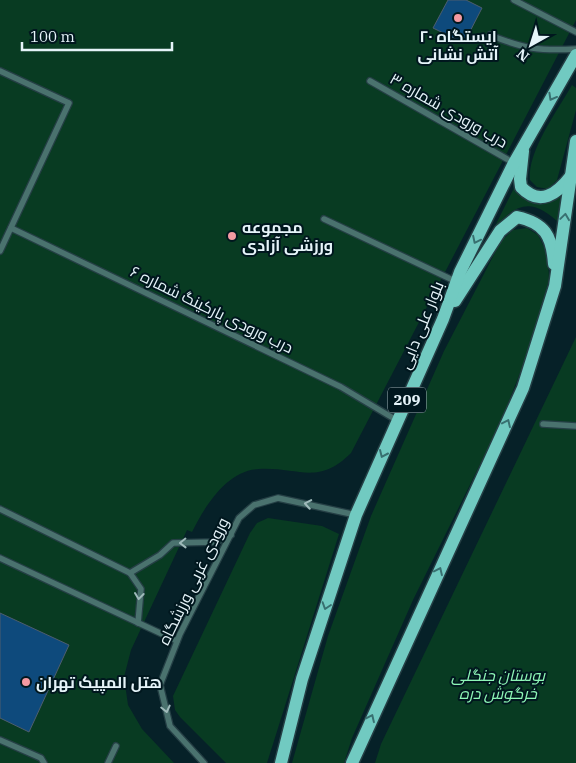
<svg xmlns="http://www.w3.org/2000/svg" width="576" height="763" viewBox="0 0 576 763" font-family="'IBM Plex Serif',Cairo,serif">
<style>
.green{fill:#083b22}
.building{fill:#0e4a7c;stroke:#4d5d6e}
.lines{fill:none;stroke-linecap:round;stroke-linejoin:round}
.lane-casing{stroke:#253f45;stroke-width:8}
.primary-casing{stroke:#253f45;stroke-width:15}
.lane{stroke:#4a726e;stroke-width:5.5}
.primary{stroke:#71cac1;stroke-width:12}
.oneway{stroke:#387070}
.oneway2{stroke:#9fbaba}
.poi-dot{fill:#f49aa2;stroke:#00171e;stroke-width:2}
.labels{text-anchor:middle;stroke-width:4;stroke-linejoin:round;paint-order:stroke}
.shield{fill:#00171e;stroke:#a0b2b7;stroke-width:1}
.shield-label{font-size:15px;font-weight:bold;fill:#e5f4f9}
.poi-label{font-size:16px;font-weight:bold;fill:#e5f4f9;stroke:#00171e;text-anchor:start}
.street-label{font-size:16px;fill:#e5f4f9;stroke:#00171e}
.park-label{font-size:16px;font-style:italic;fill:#8ef7b7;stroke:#00171e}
</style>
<rect width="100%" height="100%" fill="#062128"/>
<g class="green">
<path d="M0,0H576V20L351,453C318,486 299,467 259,469C227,470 205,506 192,532L187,530L131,650L124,677L128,705L142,729L174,763H0Z"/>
<path d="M572,85L576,88V110L557,180L548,189L537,187L530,180C527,151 558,110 572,85Z"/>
<path d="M516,184L519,191L563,192L562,226C535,199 519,200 494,228Z"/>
<path d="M527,228L538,235L548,255L549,280L531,345L500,424L413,600L352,738L344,763H292L328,636L371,516L444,351L501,241L513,230Z"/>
<path d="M576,337V763H375L381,744Z"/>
<path d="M268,518L322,526L339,534L267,763H226L180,717L175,710L173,696L250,533L257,523Z"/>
</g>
<g class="building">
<path d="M448,0H466L482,8L464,43L433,28Z"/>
<path d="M0,613L69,645L29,732L0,718Z"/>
</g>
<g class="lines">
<defs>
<g id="lane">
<path d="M514,0L576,32"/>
<path d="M490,35C524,49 540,51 576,49"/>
<path d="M0,71L69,103L0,251"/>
<path d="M370,81L514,163"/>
<path d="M324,219L457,282"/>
<path d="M11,228L341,387L398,421"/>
<path d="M543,424L576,426"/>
<path d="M0,509L130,573L141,589L138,623"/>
<path d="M0,558L177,641"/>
<path d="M130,573L160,555L173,543L215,542L231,535"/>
<path d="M0,740L41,758L44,763"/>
<path d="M108,763L116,746"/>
<path d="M204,763L170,726L160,685L180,634L239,518L254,505L278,498L356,515"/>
</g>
<g id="primary">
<path d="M523,151L520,179L521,187C540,207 557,194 571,176"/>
<path d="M455,301L500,231L517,217C545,223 552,236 554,264"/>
<path d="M281,763L302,679L356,515L443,319L460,272L514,163L576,55"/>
<path d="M352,763L523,388L555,286L576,141"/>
</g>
</defs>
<use href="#lane" class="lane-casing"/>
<use href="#primary" class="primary-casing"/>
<use href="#lane" class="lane"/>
<use href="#primary" class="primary"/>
</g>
<defs><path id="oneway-chevron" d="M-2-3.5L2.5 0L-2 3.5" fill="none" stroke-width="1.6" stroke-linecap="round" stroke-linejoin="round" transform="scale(1.25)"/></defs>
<g class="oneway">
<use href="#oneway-chevron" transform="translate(552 97) rotate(119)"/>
<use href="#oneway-chevron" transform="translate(565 217) rotate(-82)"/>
<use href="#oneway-chevron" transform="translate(476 240) rotate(116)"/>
<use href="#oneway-chevron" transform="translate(507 423) rotate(-65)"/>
<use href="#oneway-chevron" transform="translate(383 454) rotate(114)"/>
<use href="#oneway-chevron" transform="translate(439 571) rotate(-65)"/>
<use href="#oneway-chevron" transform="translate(326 606) rotate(108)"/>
<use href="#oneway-chevron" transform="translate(371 718) rotate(-65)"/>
</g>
<g class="oneway2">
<use href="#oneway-chevron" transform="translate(308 504) rotate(-170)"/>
<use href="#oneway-chevron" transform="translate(183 543) rotate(179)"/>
<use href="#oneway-chevron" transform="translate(139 596) rotate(97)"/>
<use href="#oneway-chevron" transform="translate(166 709) rotate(77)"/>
</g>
<g class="poi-dot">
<circle cx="458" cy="18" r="5"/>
<circle cx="232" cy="236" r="5"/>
<circle cx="26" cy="682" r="5"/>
</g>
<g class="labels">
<rect class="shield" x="388" y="387.5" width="38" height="25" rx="4"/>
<g class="shield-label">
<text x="407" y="405">209</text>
</g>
<g class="poi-label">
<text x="458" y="42" text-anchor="middle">ایستگاه ۲۰<tspan x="458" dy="18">آتش نشانی</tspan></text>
<text x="242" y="233">مجموعه<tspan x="242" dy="18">ورزشی آزادی</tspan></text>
<text x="36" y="688">هتل المپیک تهران</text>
</g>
<g class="street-label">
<text transform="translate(449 110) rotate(30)" y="6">درب ورودی شماره ۳</text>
<text transform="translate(212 309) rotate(26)" y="6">درب ورودی پارکینگ شماره ۶</text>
<text transform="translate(421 325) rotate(-68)" y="6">بلوار علی دایی</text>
<text transform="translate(193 581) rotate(-64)" y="6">ورودی غربی ورزشگاه</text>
</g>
<g class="park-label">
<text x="498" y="681">بوستان جنگلی<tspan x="498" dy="18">خرگوش دره</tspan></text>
</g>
</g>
<g transform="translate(531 45) rotate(219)" stroke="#00171e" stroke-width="4" paint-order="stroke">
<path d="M0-4L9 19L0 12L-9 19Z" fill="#e5f4f9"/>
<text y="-8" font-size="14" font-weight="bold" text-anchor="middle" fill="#e5f4f9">N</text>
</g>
<path d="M22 42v8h150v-8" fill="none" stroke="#e5f4f9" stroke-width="2.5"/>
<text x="30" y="42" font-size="15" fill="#e5f4f9" stroke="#00171e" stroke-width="4" paint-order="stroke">100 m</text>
</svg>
